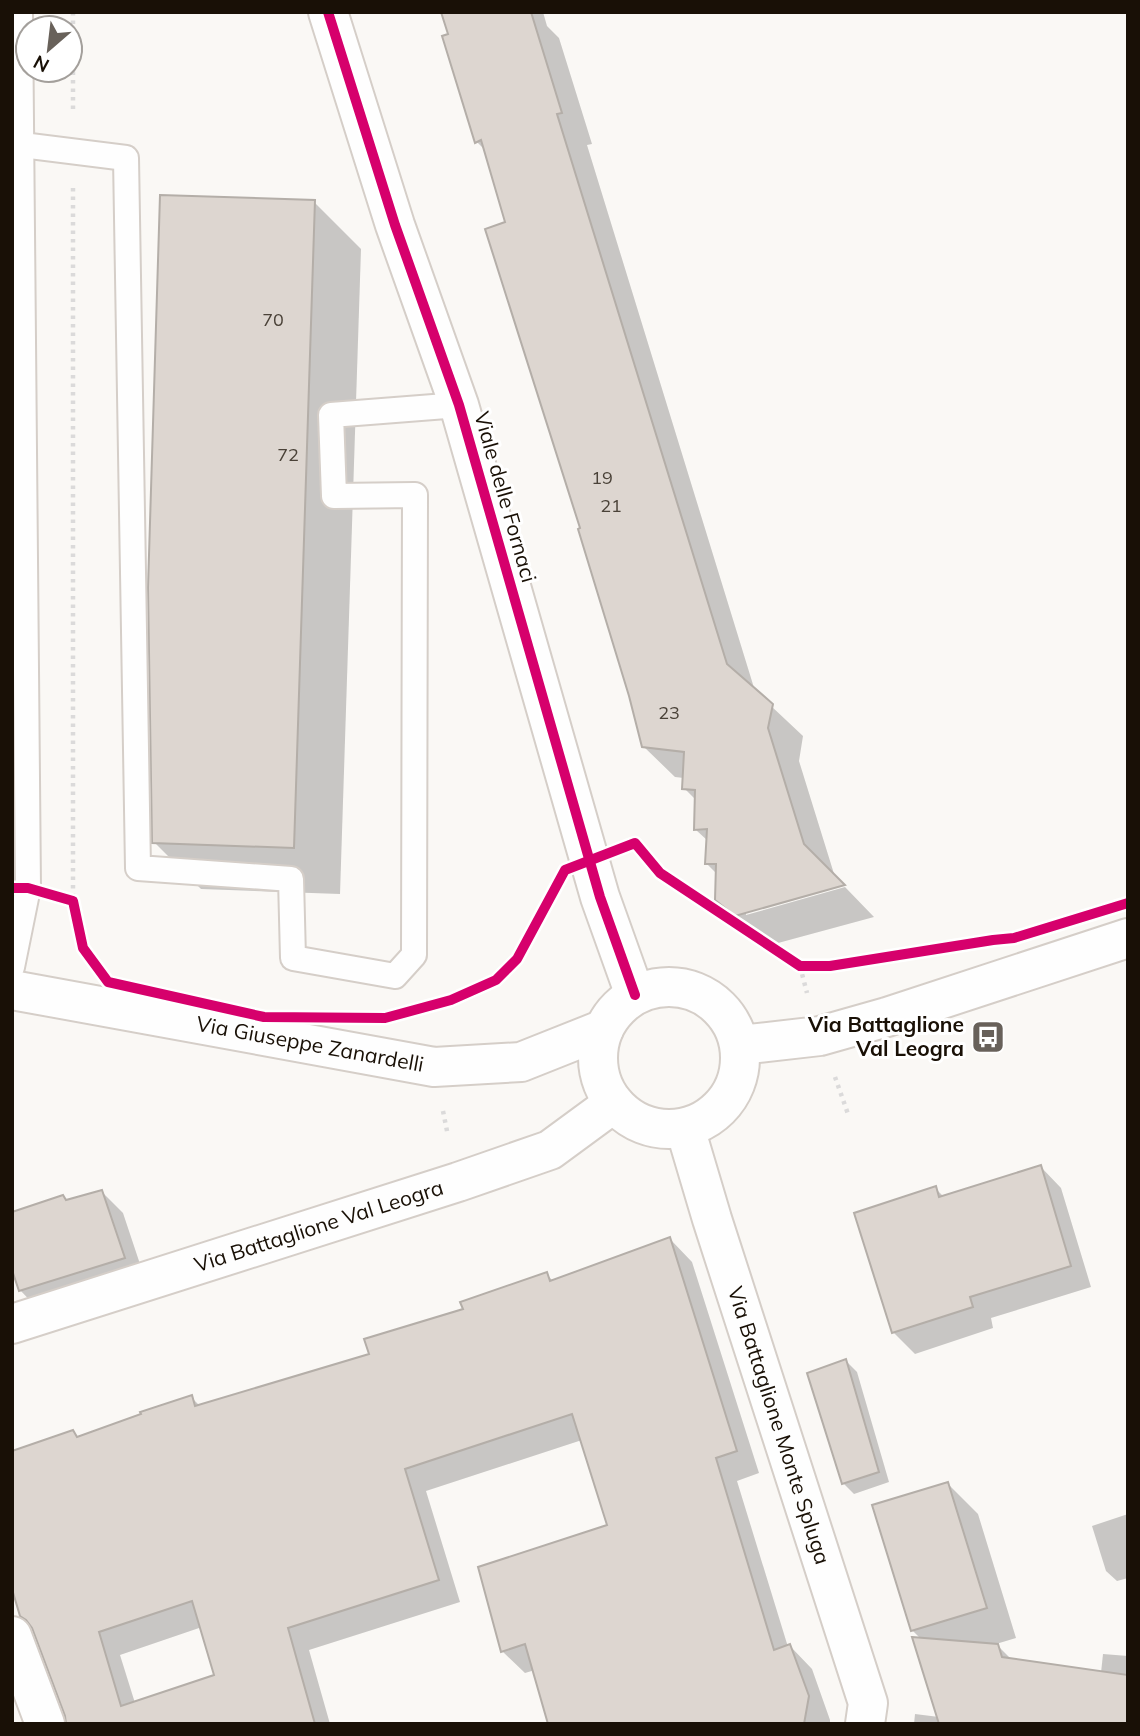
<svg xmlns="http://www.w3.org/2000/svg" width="1140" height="1736" viewBox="0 0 1140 1736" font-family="Mulish,sans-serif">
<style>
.shadow{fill:#0003;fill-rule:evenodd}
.building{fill:#ddd6d0;stroke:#b4aea8;stroke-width:2;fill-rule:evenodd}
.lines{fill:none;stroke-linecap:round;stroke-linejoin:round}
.lane-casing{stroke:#d5cec8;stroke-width:28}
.street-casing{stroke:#d5cec8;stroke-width:42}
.secondary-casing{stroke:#d5cec8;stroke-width:42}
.path{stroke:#dbdada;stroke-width:4.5;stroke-dasharray:3.5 5;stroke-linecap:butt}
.lane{stroke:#fefefe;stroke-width:24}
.street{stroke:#fefefe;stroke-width:38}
.secondary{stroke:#fefefe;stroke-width:38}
.cycleway-casing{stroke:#fff;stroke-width:15}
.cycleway{stroke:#d6006c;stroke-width:10}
.labels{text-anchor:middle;stroke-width:6;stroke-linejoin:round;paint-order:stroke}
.number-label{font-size:18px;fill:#4a4238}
.street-label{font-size:21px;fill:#191006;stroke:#fff}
.poi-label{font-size:21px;font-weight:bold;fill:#191006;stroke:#fff;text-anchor:end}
</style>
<rect width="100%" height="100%" fill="#faf8f5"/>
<g class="shadow">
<path d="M443,12H543L547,26L559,38L592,144L587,145L755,691L803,736L799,761L835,877L746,911V915L845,887L874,917L767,946L749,931L717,899L718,875L707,864L708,841L696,830L697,801L684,788V778L675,777L643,746L507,223L486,151L477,142Z"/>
<path d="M314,202L361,249L340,894L201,889L154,842Z"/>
<path d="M1040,1166L1061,1188L1091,1287L991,1318L993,1328L915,1354L893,1332L935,1188L944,1197Z"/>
<path d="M102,1192L123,1213L145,1279L41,1312L20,1290L63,1197L68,1201Z"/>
<path d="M670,1239L692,1262L759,1473L737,1481L788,1647L790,1646L812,1669L830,1720V1724H549L535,1670L525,1673L502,1651L609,1526L582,1440L426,1491L460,1602L309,1650L330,1724H68L78,1439L191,1397L200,1406L372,1355L465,1310L546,1274L554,1282ZM202,1627L216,1676L135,1703L120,1655Z"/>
<path d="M846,1361L857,1372L889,1482L854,1494L843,1483Z"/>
<path d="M948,1484L978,1514L1016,1638L996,1644L1028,1676L1034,1724H914L915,1714L939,1717L922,1640L912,1630Z"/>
<path d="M1128,1514V1578L1117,1581L1106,1571L1092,1526Z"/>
<path d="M1103,1654L1128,1656V1724L1101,1673Z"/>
</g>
<g class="building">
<path d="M441,12H531L562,113L557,114L727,664L773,704L768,728L804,844L845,885L735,916L715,900L716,864H705L707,829L694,830L695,790L682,789L684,752L642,747L629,696L578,529L580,528L485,229L505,222L481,140L475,143L442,36L448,34Z"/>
<path d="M160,195L315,200L294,848L152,843L148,588Z"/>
<path d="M1041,1165L1071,1266L970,1297L973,1307L892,1333L854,1213L936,1186L939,1197Z"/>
<path d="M102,1190L125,1258L19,1291L12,1270V1212L63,1195L66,1200Z"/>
<path d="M670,1237L737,1451L716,1458L774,1650L790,1644L809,1696L804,1724H548L525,1644L501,1652L478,1567L607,1525L572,1414L405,1469L439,1580L288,1628L315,1724H66L65,1716L32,1628L26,1620L20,1616L12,1589V1451L73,1430L77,1437L141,1414L140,1412L192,1395L195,1406L369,1354L364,1339L463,1309L460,1302L547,1272L550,1281ZM192,1601L214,1675L121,1706L99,1632Z"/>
<path d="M846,1359L879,1472L842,1484L807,1373Z"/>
<path d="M948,1482L987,1608L911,1631L872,1505Z"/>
<path d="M912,1637L998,1644L1002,1657L1128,1675V1724H939Z"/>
</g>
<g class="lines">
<defs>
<g id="lane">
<path d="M22,145L126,158L138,868L291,879L293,958L395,976L414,955L415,495L334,496L331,415L459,405"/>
<path d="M12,967L28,888L20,12"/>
</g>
<path id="street" d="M12,1636L45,1724"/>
<g id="secondary">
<path d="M328,12L395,225L459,405L600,897L635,995"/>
<circle cx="669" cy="1058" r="71"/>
<path id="s1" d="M12,990L434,1067L521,1062L604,1029"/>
<path d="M740,1045L820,1036L887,1017L1128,938"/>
<path id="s2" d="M685,1128L712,1219L868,1703L865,1724"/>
<path id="s3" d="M12,1324L458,1182L550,1150L614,1103"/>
</g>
</defs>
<use href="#lane" class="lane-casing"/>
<use href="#street" class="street-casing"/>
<use href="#secondary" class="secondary-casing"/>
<g class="path">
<path d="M73,12V113"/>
<path d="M73,188V901"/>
<path d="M800,966L807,993"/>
<path d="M835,1077L848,1114"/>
<path d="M443,1111L448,1136"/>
</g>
<use href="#lane" class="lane"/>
<use href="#street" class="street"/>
<use href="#secondary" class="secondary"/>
<defs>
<g id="cycleway">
<path d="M328,12L395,225L459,405L600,897L635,995"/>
<path d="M12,888H28L73,901L83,948L108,982L264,1017L385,1018L451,1000L496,980L517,959L565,870L635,843L660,873L800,966H830L993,940L1014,938L1128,903"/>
</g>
</defs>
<use href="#cycleway" class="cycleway-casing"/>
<use href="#cycleway" class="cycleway"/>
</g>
<defs>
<symbol id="bus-square" viewBox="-11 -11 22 22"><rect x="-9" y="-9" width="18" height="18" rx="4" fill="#68615a" stroke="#fff"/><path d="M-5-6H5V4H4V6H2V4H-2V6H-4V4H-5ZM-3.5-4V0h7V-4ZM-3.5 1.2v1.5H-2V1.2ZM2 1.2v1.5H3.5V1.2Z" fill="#fff"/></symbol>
</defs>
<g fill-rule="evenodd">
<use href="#bus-square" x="969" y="1018" width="38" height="38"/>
</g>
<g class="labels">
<g class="number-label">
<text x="273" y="326">70</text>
<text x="288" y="461">72</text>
<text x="602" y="484">19</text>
<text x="611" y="512">21</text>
<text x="669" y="719">23</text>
</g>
<g class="street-label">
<text transform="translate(505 497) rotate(74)" y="7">Viale delle Fornaci</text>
<text dy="7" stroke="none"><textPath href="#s1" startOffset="303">Via Giuseppe Zanardelli</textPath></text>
<text dy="7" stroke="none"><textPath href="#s3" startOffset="322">Via Battaglione Val Leogra</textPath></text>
<text dy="7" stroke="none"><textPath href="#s2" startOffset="312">Via Battaglione Monte Spluga</textPath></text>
</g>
<g class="poi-label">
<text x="964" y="1032">Via Battaglione<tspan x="964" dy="24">Val Leogra</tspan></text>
</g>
</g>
<rect width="1140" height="1736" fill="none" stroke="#191006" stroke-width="28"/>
<g transform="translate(49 49) rotate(208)"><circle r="33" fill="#ffffff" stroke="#a39f9b" stroke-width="2"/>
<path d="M0-5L12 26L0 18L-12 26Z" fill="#68615a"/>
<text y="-10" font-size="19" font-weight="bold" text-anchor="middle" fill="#191006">N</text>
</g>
</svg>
